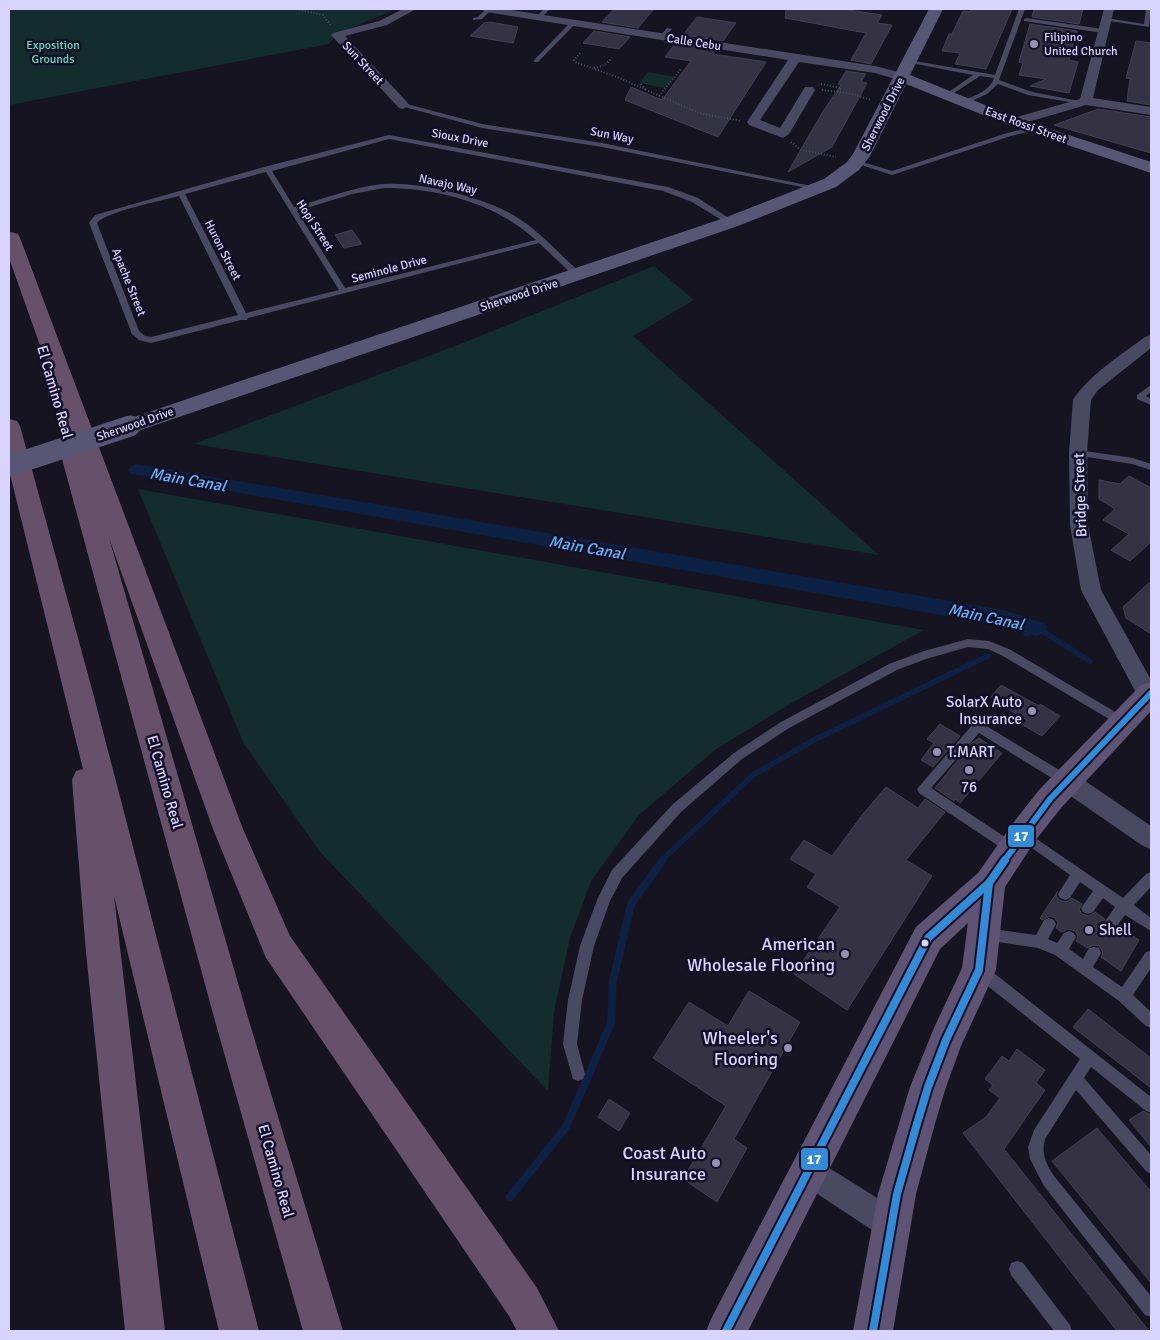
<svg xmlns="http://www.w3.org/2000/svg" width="1160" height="1340" viewBox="0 0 1160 1340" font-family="Signika,sans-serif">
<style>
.green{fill:#132c2d}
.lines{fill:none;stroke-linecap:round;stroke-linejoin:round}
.stream-far1{stroke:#0d2144;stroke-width:5.5}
.stream{stroke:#0d2144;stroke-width:8}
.canal{fill:#0d2144;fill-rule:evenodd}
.building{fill:#343243;stroke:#433f54}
.path{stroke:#44505f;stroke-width:2;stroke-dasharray:1 2;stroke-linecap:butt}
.lane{fill:#4a4962;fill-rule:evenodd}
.street{fill:#4a4962;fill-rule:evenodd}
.secondary{fill:#575674;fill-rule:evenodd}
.primary{fill:#5e5373;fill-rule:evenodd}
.highway{fill:#67516a;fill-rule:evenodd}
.secondary-bridge{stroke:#575674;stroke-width:21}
.bus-1-far1-casing{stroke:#130f26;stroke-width:10}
.bus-1-casing{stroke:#130f26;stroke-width:12}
.bus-1-far1{stroke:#338bd7;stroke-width:6}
.bus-1{stroke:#338bd7;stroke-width:8}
.poi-dot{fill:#9591b1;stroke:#130f26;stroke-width:2}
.bus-dot{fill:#d9d4ff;stroke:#130f26;stroke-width:2}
.labels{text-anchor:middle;stroke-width:5;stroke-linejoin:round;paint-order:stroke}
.far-poi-label{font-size:12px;fill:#d9d4ff;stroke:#130f26;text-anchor:start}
.far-street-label{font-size:12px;fill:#d9d4ff;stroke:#130f26}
.far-park-label{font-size:12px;fill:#5fe0c0;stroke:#130f26}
.street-label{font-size:15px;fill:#d9d4ff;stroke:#130f26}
.poi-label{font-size:15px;fill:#d9d4ff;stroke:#130f26;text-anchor:start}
.water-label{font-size:16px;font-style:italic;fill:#62b6ff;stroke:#130f26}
.near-poi-label{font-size:18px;fill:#d9d4ff;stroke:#130f26;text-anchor:end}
.line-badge{stroke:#130f26;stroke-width:2}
.badge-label{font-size:14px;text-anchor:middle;font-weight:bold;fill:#fff}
</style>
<rect width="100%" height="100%" fill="#161421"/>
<g class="green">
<path d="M9,9H396L337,34L329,44L9,105Z"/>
<path d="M648,72L675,77L666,88L639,83Z"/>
<path d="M654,266L694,300L633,336L879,555L194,444L450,348Z"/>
<path d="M138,489L924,630L788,705L715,750L639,815L591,881L570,938L554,1012L548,1091L320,852L244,744Z"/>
</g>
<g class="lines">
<g class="stream-far1">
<path d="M1026,634L1037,628L1090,661"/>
<path d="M661,861L753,775L816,739L988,656"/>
</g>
<path class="stream" d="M510,1197L566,1127L611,1023L613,981L631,904L663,860"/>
<path class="canal" d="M137,464L1004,610L1044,623L1047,628L1044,633L1037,636L1004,626L131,474L128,470L131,466Z"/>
</g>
<g class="building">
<path d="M614,9H654L638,28L602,22Z"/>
<path d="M786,9H842L882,15L877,23L892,25L871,64L851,60L866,33L785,18Z"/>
<path d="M971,9H1012L986,69L955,64L960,53L942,51L949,34H952L963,11L970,12Z"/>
<path d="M1034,9H1083L1079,24L1032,17Z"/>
<path d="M697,17L736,23L723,41L683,35Z"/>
<path d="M490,22L518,27L513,43L470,36L484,23Z"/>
<path d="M1030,24L1077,31L1069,60L1078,62L1069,93L1030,86L1046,79L1019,75L1023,63L1019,62Z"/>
<path d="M594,31L630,37L619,49L583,43Z"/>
<path d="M1136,41L1151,43V105L1127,101L1130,79L1126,78Z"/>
<path d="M675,44L716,50L713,54L766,62L718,137L625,100L631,87L662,100L691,61L665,57Z"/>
<path d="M846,71L866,74L861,82L867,83L832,147L788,172L822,113L841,85L838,84Z"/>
<path d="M1098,109L1151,117V153L1054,125Z"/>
<path d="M352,230L362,244L344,248L335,235Z"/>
<path d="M1129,476L1151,488V542L1130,561L1111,550L1129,534L1103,520L1115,509L1099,499V480L1120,484Z"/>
<path d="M1151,581V634L1126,618L1123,607Z"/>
<path d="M1001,685L1039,706L1040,704L1060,716L1042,736L1023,725L1027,720L1001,705L1002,703L991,697Z"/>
<path d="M940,724L960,736L933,767L921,760L934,743L927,739Z"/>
<path d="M979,738L1002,753L960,803L955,799L954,801L935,788L972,743Z"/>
<path d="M886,787L918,808L925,799L945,812L906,860L932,876L847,1010L794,974L840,907L807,887L816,874L790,859L804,840L832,856L863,814Z"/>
<path d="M1058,891L1056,895L1059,900L1066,902L1072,898L1082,904L1079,909L1082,914L1089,916L1095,912L1105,919L1102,924L1105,929L1112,931L1118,927L1139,940L1121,971L1101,957L1103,952L1099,946L1094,945L1087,948L1076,941L1078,936L1075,931L1068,929L1062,932L1056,928L1058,923L1055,918L1050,916L1042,920L1040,918Z"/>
<path d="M749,991L800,1022L734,1139L747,1148L717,1202L683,1179L726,1106L653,1058L689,1002L728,1026Z"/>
<path d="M1088,1009L1151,1058V1088L1073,1027Z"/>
<path d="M1017,1049L1045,1070L1036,1083L1045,1090L1004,1149L1149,1331H1117L963,1133L986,1117L1000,1098L989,1090L993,1085L985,1079L1002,1056L1009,1061Z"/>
<path d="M609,1099L630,1113L619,1131L598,1117Z"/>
<path d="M1143,1111L1151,1115V1147L1129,1120Z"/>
<path d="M1097,1128L1151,1192V1283L1052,1161Z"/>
</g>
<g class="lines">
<g class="path">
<path d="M296,9L323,15L331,26"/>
<path d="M580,53L574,60L575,62L617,77L699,113L741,121"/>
<path d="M594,68L605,65L612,58"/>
<path d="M641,84L646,90"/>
<path d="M821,84L841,88L837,93"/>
<path d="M822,90L853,94L871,100"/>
<path d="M659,96L681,69"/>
<path d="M791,142L801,150L836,157"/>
</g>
<g class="lane">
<path d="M486,9H492L482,19L473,20V18L478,17Z"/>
<path d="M544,9H550L541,18H537V16Z"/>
<path d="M1019,9H1025L999,80L1032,92L1079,101L1081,102V104L1028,95L998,84L987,94L965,104L962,102L963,101C975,95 989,92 994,78L980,76L948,97L946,96V94L973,75L906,62L909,60L995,75Z"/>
<path d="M1146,9H1151L1149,27L1103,20L1106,18L1144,24Z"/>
<path d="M1026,18L1103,29L1106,31L1103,33L1024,21V19Z"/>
<path d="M571,22L576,23L538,62H534V60Z"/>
<path d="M667,28L672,29L664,38H660L659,37Z"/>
<path d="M403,103L482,124L602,143L821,188L817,190L602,147L482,128L401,106V104Z"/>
<path d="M1034,127L1036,128V130L1011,136L892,175L852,162L856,160L892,171L1007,133Z"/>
<path d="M389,135L668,187L698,198L735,222L728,224L692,202L663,191L389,139L272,171L294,207C324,199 353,187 383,184C418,181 485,197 515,216C540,231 559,254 581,273V277H575L539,243L248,318L247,320H241L151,343L139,340L132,334L89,223L95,215L264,167ZM266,172L339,290L246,313L185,194ZM384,188C438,188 495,203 536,240L345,288L297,211L352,194ZM179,196L238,315L151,337L145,336L139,331L97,223C107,211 161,201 179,196Z"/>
<path d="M1151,385V392L1146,396L1151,399V405L1137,399V395Z"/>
<path d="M1078,450L1133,458L1151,464V470L1132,464L1075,455V451Z"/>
<path d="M968,639L989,641L1011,650L1127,719L1129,722L1127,725H1119L1003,656L988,649L968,647L926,659L897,670L789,728L742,759L681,812L622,878L610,901L594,946L582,1000L577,1044L585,1074L583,1079L578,1081L573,1079L563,1044L568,1000L580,946L597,900L612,870L673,804L734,753L781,722L889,664L924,651Z"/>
<path d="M978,721L1071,777L1073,781L1071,785L1067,786L1063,785L979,733L931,788L1017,845L1018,849L1017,853L1012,855L919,793L917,789L974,723Z"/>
<path d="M1022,829L1123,898L1146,874L1151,872V887L1134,905L1151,918V931L1125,915L1116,927L1111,929L1106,927L1104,923L1115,907L1103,898L1093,912L1088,914L1083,912L1081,908L1093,891L1080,882L1070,898L1065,900L1060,898L1058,894L1070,875L1018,838L1016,834L1018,830Z"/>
<path d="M1049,918L1054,920L1056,924L1048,939L1057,943L1064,933L1069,931L1074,933L1076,937L1069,949L1083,959L1089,948L1094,947L1099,948L1101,953L1093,967L1122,987L1146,952L1151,951V968L1133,995L1151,1012V1028L1146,1026L1119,1001L1055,955L1038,948L985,940L980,938L978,934L980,930L985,928L1036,935L1044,920Z"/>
<path d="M980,964L985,966L1151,1097V1113L1146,1111L1091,1067L1084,1078L1151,1155V1174L1146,1171L1076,1090L1045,1139C1041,1154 1046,1164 1054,1176L1151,1296V1317L1145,1315L1044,1186L1030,1159L1028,1147L1034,1130L1080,1059L975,976L973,971L975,966Z"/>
<path d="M1017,1261L1023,1263L1070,1325L1072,1331H1054L1011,1275L1009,1269L1011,1263Z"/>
</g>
<g class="street">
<path d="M403,9H416L387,25L345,36L407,102L409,105L403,109L399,108L331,35L333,33L379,21Z"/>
<path d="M481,9H505L875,66L906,74L908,77L902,81L875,73L799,62L760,120L780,128L805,87H813L815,90L789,134L783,138L749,125L747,122L788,60L486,12Z"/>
<path d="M1104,9H1114L1093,98L1151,107V115L1086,105L1018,125H1010L1008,122L1010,119L1080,99Z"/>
<path d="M1151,335V348L1098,390L1091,400L1087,453L1088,525L1101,590L1151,680V704L1141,702L1081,590L1070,525L1069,453L1073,400C1091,373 1120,356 1145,337Z"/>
<path d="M1067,771L1075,774L1151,826V849L1143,846L1059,788L1056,781L1059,774Z"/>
<path d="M808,1156L818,1161L903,1214L907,1225L903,1236L892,1240L881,1236L798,1181L793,1171L798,1161Z"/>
</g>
<path class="secondary" d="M929,9H943L910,75L1020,119L1151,162V173L1008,125L906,84L870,156L859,170L836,187L738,226L138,431L130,433L122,431L119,426L122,421L724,218L824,179L847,162L853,154Z"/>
<path class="primary" d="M1151,682V711L1061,808L1035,841L1005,887L996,970L961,1046L946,1087L934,1127L916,1194L893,1331H853L878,1194L910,1087L934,1028L962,968L968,923L940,949L748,1331H706L712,1317L916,927L978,873L1013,823L1039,790L1141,685Z"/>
<g class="highway">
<path d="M11,232L18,234L20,238L243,829L290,936L537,1288L559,1331H517L509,1316L266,958L213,829L109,538L249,1021L343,1331H303L215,1021L59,448L63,443L74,441L9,258V233Z"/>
<path d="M9,419L17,421L20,426L93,693L259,1331H219L114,896L165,1331H125L86,952L72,780L76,771L83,769L9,470Z"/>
</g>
<path class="secondary-bridge" d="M9,466L130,426"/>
<defs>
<path id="bus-1-far1" d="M1004,861L1050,799L1151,693"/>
<g id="bus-1">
<path d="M726,1331L928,938L989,883L1005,860"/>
<path d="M873,1331L897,1194L916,1127L928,1087L946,1040L979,970L989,883"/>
</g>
</defs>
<use href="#bus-1-far1" class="bus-1-far1-casing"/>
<use href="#bus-1" class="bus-1-casing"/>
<use href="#bus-1-far1" class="bus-1-far1"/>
<use href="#bus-1" class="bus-1"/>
</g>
<g class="poi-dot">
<circle cx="1034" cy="44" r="5"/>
<circle cx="1032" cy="711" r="5"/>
<circle cx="937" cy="752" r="5"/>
<circle cx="969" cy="770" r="5"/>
<circle cx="1089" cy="930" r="5"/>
<circle cx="845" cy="954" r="5"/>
<circle cx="788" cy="1048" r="5"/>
<circle cx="716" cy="1163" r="5"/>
</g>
<circle class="bus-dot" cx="925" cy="943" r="4.5"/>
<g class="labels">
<g class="far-poi-label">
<text x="1044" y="41">Filipino<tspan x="1044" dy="14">United Church</tspan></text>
</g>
<g class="far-street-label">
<text transform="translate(694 42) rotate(9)" y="4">Calle Cebu</text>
<text transform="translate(363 63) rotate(47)" y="4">Sun Street</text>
<text transform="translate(883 114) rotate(-63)" y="4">Sherwood Drive</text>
<text transform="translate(1026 125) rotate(20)" y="4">East Rossi Street</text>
<text transform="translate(612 135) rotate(11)" y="4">Sun Way</text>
<text transform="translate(460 138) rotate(11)" y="4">Sioux Drive</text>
<text transform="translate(448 184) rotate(12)" y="4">Navajo Way</text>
<text transform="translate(315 225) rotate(57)" y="4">Hopi Street</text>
<text transform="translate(223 250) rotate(63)" y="4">Huron Street</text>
<text transform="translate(389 269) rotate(-15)" y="4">Seminole Drive</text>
<text transform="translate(129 282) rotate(68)" y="4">Apache Street</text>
<text transform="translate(519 295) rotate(-18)" y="4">Sherwood Drive</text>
<text transform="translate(135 424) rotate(-19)" y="4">Sherwood Drive</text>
</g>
<g class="far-park-label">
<text x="53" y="49">Exposition<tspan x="53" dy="14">Grounds</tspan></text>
</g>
<g class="street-label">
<text transform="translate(55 392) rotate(74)" y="5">El Camino Real</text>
<text transform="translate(1080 495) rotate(-92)" y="5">Bridge Street</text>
<text transform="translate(165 782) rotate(74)" y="5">El Camino Real</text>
<text transform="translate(276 1171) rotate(74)" y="5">El Camino Real</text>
</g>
<g class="poi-label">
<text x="1022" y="707" text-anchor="end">SolarX Auto<tspan x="1022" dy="17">Insurance</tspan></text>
<text x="947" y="757">T.MART</text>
<text x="969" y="792" text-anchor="middle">76</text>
<text x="1099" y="935">Shell</text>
</g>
<g class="water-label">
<text transform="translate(188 479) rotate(10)" y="6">Main Canal</text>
<text transform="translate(587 547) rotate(10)" y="6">Main Canal</text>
<text transform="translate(986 616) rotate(12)" y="6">Main Canal</text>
</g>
<g class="near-poi-label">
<text x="835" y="950">American<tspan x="835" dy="21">Wholesale Flooring</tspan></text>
<text x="778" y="1044">Wheeler's<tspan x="778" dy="21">Flooring</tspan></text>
<text x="706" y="1159">Coast Auto<tspan x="706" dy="21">Insurance</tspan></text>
</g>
</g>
<g class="line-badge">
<rect x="1007" y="824" width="28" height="24" rx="5" fill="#338bd7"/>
<rect x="800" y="1147" width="29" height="24" rx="5" fill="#338bd7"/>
</g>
<g class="badge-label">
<text x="1021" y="841">17</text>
<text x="814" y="1164">17</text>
</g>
<rect width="1160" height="1340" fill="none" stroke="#d9d4ff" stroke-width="20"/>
</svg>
